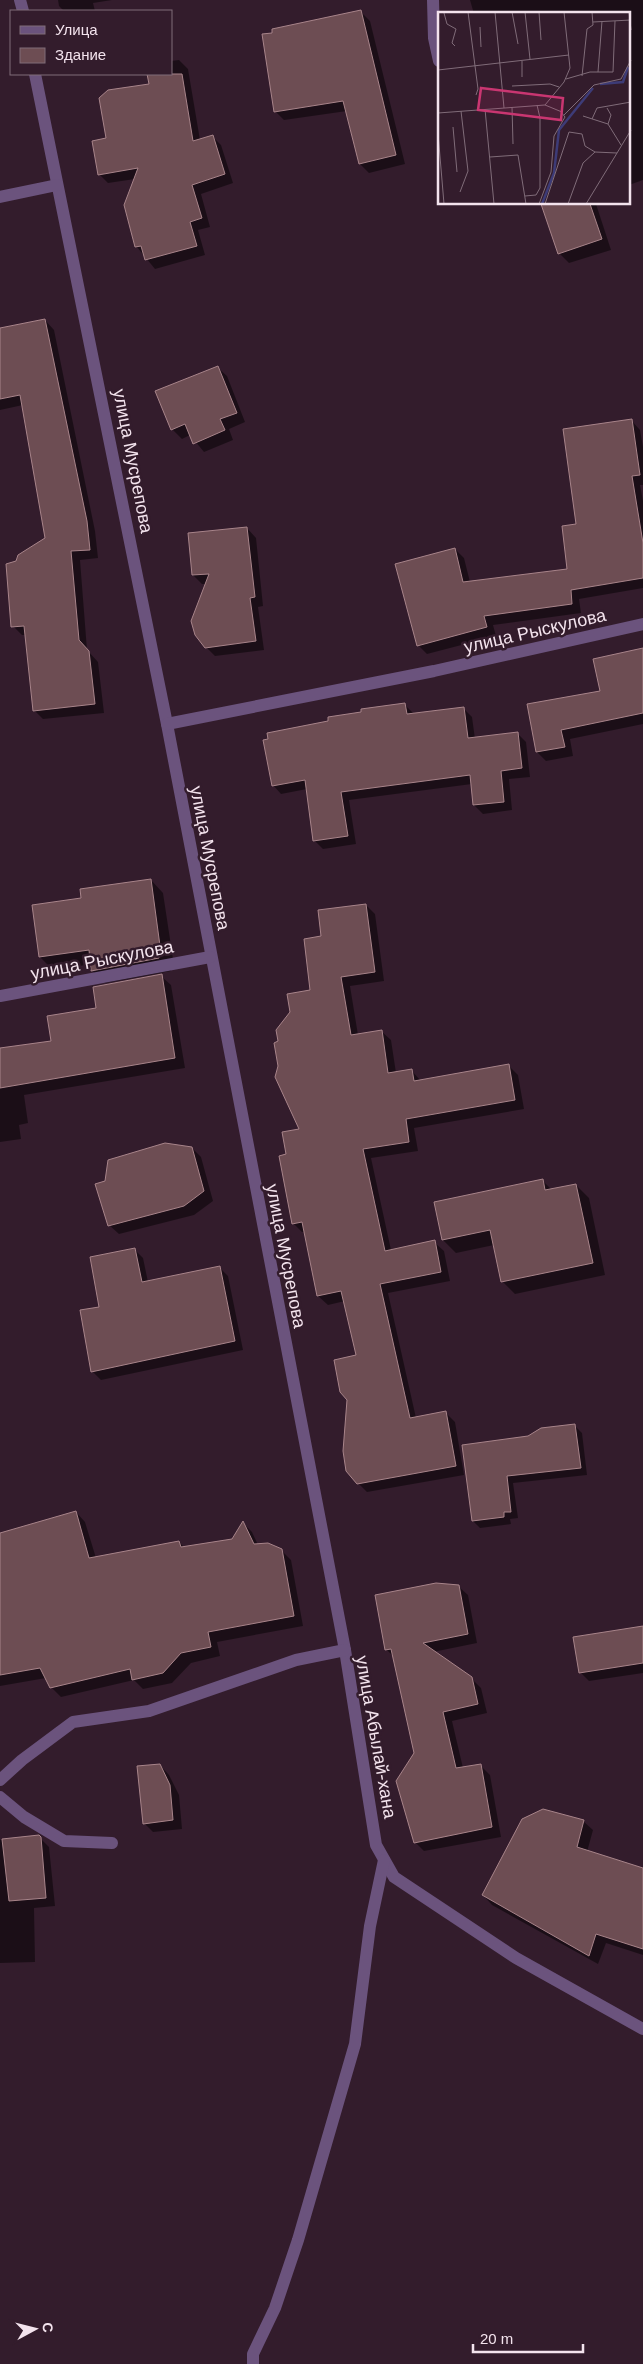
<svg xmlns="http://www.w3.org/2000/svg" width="643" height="2364" viewBox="0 0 643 2364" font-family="Arial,sans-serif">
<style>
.shadow{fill:#0007}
.building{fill:#6d4d53;stroke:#a8848a}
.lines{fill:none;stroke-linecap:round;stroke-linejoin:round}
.street{stroke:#6b537d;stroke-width:12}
.labels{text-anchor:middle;stroke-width:5;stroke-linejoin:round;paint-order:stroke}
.street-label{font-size:18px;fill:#f3e3ed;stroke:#331c2c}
.inset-river{fill:none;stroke:#3d3b77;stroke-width:2.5}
.inset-road{fill:none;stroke:#806c79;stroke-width:1}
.view{fill:#c93671;fill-opacity:0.15;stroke:#c93671;stroke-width:2.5}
.inset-edge{fill:none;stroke:#f3e3ed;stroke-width:2.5}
</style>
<rect width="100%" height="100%" fill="#331c2c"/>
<g class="shadow">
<path d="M58,0H112L93,3L95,11H64L59,6Z"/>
<path d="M470,0H643V180L629,185V14H474Z"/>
<path d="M361,12L370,21L405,164L369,173L360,164L347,111L284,120L275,111L274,34Z"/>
<path d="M179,60L188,69L200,140L212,136L221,145L233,183L201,194L210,227L198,230L205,255L155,269L137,247L135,179L108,183L99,174L108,139L150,85L148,74H171V61Z"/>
<path d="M549,204H596L611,250L569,263L559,253L545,212Z"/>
<path d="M45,320L54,330L95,531L98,558L80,560L87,650L98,662L104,713L43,719L34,710L26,635H22L13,626L17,561L47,539L23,405L0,410V329Z"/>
<path d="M217,367L227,376L245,422L229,429L233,440L204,452L190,435L182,439L172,429L157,392Z"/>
<path d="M631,420L640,430L643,447V485H640L643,501V588L579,599L581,613L493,625L496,636L427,654L418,645L455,549L464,558L470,582L569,570Z"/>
<path d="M247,528L256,538L263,606L258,607L264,650L215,656L206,647L207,584H202L193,575Z"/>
<path d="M643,649V724L570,739L573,756L546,761L537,752L602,692Z"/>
<path d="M405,705L413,713L464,709L472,717L475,739L518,734L526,742L530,777L509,779L512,810L483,814L474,805L472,784L349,800L356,844L323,849L314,840L307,789L281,794L273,785Z"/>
<path d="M151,880L163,893L173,959H170L171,971L105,983L92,970V964L53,970L40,957L82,899Z"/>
<path d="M366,905L375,914L384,981L350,986L358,1035L381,1031L391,1040L396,1073L411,1070L421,1081L509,1066L518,1075L524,1109L414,1128L418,1151L371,1158L391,1250L434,1242L444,1251L450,1281L388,1293L416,1418L446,1413L455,1422L464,1475L367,1492L358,1483V1356L345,1301L328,1305L318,1296L305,1232H302L293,1223L288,1155L301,1130L280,1066V1041L312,991L323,937Z"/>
<path d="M161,976L171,985L185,1068L24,1095L28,1123L19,1125L21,1139L0,1142V1050L53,1042L97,1009Z"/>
<path d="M192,1148L201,1157L213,1201L194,1215L119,1234L109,1225Z"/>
<path d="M542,1180L552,1190L576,1185L589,1198L605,1275L515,1294L503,1282L494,1245L456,1253L443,1240Z"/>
<path d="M135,1250L143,1258L148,1282L220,1268L228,1276L243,1350L101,1380L92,1371L101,1308Z"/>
<path d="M575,1426L582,1433L587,1475L513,1483L518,1518L510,1519L511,1524L480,1528L473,1521L529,1437Z"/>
<path d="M76,1512L85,1522L96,1558L179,1542L185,1548L233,1540L243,1523L252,1532L258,1545L281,1550L291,1560L303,1626L217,1642L220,1656L191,1663L172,1683L143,1689L134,1680L61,1697L51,1687L46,1678L0,1686V1593Z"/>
<path d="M458,1586L468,1595L477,1643L433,1652L471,1678L481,1688L487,1713L452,1721L463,1768L480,1765L490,1775L501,1837L424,1851L415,1842V1753L395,1658L386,1649Z"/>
<path d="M643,1628V1673L589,1681L580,1672Z"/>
<path d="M160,1765L169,1775L179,1795L182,1829L153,1832L144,1823Z"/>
<path d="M583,1821L593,1830L587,1852L643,1870V1955L606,1943L598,1964L492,1905L483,1895Z"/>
<path d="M40,1838L49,1847L55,1906L34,1908L35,1962L0,1963V1840Z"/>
</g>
<g class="building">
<path d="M361,10L396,155L359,164L343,101L274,112L262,34L272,33V29Z"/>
<path d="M147,74H182L193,141L213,135L225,174L192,185L202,218L190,222L197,246L145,260L141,246L135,247L124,205L138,168L98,175L92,141L106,138L99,98L108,90L149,84Z"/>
<path d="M541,204H590L602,239L558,254Z"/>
<path d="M45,319L87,521L90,550L71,551L79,640L89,651L95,704L33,711L24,626L11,627L6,564L16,561L18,555L45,538L20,395L0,399V328Z"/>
<path d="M218,366L237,413L220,419L225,430L193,444L185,424L171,430L155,391Z"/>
<path d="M632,419L640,475L632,476L643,543V578L571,590L572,604L484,616L487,627L417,646L395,564L455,548L463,582L567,569L562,526L576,524L563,429Z"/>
<path d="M247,527L255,597L250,598L256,641L205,648L195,635L191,621L209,574L192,575L188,533Z"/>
<path d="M643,648V713L561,730L565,747L536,752L527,704L600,691L593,659Z"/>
<path d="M405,703L407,714L464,707L468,738L518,732L522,768L501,771L504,802L473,805L470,775L341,792L348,836L313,841L305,780L272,786L263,740L268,739L267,733L328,721V717L361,712V709Z"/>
<path d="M151,879L160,946H157L159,958L91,971L89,950L39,957L32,905L81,898L80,889Z"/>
<path d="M366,904L375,972L341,977L351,1035L382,1030L388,1073L412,1069L414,1081L509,1064L515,1100L406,1119L409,1142L363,1149L385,1251L435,1240L441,1272L380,1284L410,1418L446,1411L456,1466L357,1484L346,1471L343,1451L347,1400L340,1392L334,1360L356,1355L341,1291L317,1296L302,1222L292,1224L279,1156L286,1154L282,1132L299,1129L275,1077L278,1066L274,1043L278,1041L276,1030L290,1012L287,994L310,990L304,939L321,936L318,910Z"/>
<path d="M162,974L175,1058L0,1088V1048L51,1041L47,1016L96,1008L93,987Z"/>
<path d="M165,1143L192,1147L204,1191L184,1206L108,1226L95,1184L105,1181L108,1160Z"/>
<path d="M543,1179L545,1190L576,1184L593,1263L501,1282L490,1230L442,1240L434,1202Z"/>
<path d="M135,1248L142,1282L220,1266L235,1341L91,1372L80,1310L99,1307L90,1257Z"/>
<path d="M575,1424L581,1468L507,1476L511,1512H504V1517L472,1521L462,1445L528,1436L541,1428Z"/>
<path d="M76,1511L89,1558L179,1541L181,1547L232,1539L243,1521L254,1544L268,1543L282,1549L294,1616L208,1632L211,1647L181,1653L163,1673L132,1680L130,1669L50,1688L40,1668L0,1675V1533Z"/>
<path d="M436,1583L459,1585L468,1634L423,1643L472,1677L478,1704L443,1712L456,1768L481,1764L492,1827L414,1843L396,1781L414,1753L391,1649L385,1650L375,1595Z"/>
<path d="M643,1626V1663L579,1673L573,1637Z"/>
<path d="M160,1764L170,1785L173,1820L143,1824L137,1766Z"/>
<path d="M543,1809L584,1820L577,1847L643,1868V1949L596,1934L589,1956L482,1895L522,1819Z"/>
<path d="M39,1835L41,1837L46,1898L9,1901L2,1839Z"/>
</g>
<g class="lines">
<g class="street">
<path d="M20,0L23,11"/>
<path d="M433,0L434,38L439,61"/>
<path d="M35,74L167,724L345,1650L376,1845L394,1877L516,1958L643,2029"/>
<path d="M0,197L57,185"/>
<path d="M167,724L434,671L643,624"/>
<path d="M0,996L210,957"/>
<path d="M0,1780L22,1760L73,1722L149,1711L296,1660L345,1650"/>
<path d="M0,1797L24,1817L64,1841L112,1843"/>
<path d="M253,2364V2354L275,2308L298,2240L355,2044L370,1926L384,1860"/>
</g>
</g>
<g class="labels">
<g class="street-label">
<text transform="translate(133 461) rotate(79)" y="6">улица Мусрепова</text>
<text transform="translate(535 631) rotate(-13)" y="6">улица Рыскулова</text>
<text transform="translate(210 858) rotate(79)" y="6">улица Мусрепова</text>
<text transform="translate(102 960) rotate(-11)" y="6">улица Рыскулова</text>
<text transform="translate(286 1256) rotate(79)" y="6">улица Мусрепова</text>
<text transform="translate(376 1737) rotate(80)" y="6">улица Абылай-хана</text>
</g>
</g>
<g transform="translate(438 12)">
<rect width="192" height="192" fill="#331c2c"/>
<path class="inset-river" d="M162,72L185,70L190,55M104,192L116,161L121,118L155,76"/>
<path class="inset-road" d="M30,0L40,77L38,83M57,0L66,96M74,0L80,32M87,0L92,47M101,0L103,28M191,0L193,18M6,1L9,12L18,17L14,31L17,34M155,10L193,8M42,15L43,35M0,58L131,43M160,60L164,9M144,64L149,17L155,13L154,0M84,65V49M128,67L152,60H175L177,9M74,74L112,72L121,75M107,93L124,100M74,95L75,132M169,96L173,103L170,112M47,97L56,192M0,101L107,93L126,70L132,56L126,0M126,103L156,73L183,67L193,48M145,104L170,112L183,133M154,107L159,96L193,90M15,115L19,160M0,121L6,192M52,145L80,143L88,192M22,180L30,159L23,99M87,184L98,183L102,176V106L99,93M101,192L113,160L116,124L127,105L123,100M107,192L131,120L144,122L147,134L157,140M130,192L145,151L157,140L179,141M148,192L193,118"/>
<path class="view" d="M43,76L125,86L123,108L40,98Z"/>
<rect width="192" height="192" class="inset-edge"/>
</g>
<rect x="10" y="10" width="162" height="65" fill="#331c2c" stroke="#806c79"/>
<rect x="20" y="26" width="25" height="8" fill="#6b537d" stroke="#806c79"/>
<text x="55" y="35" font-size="15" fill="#f3e3ed">Улица</text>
<rect x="20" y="48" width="25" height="15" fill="#6d4d53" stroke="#806c79"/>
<text x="55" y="60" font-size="15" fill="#f3e3ed">Здание</text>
<g transform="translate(35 2329) rotate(83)" stroke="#331c2c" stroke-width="4" paint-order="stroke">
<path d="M0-4L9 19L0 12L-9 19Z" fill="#f3e3ed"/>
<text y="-8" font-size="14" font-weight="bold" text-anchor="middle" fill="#f3e3ed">С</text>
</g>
<path d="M473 2344v8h110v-8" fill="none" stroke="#f3e3ed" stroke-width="2.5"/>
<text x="480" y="2344" font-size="15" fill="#f3e3ed" stroke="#331c2c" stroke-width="4" paint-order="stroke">20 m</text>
</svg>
